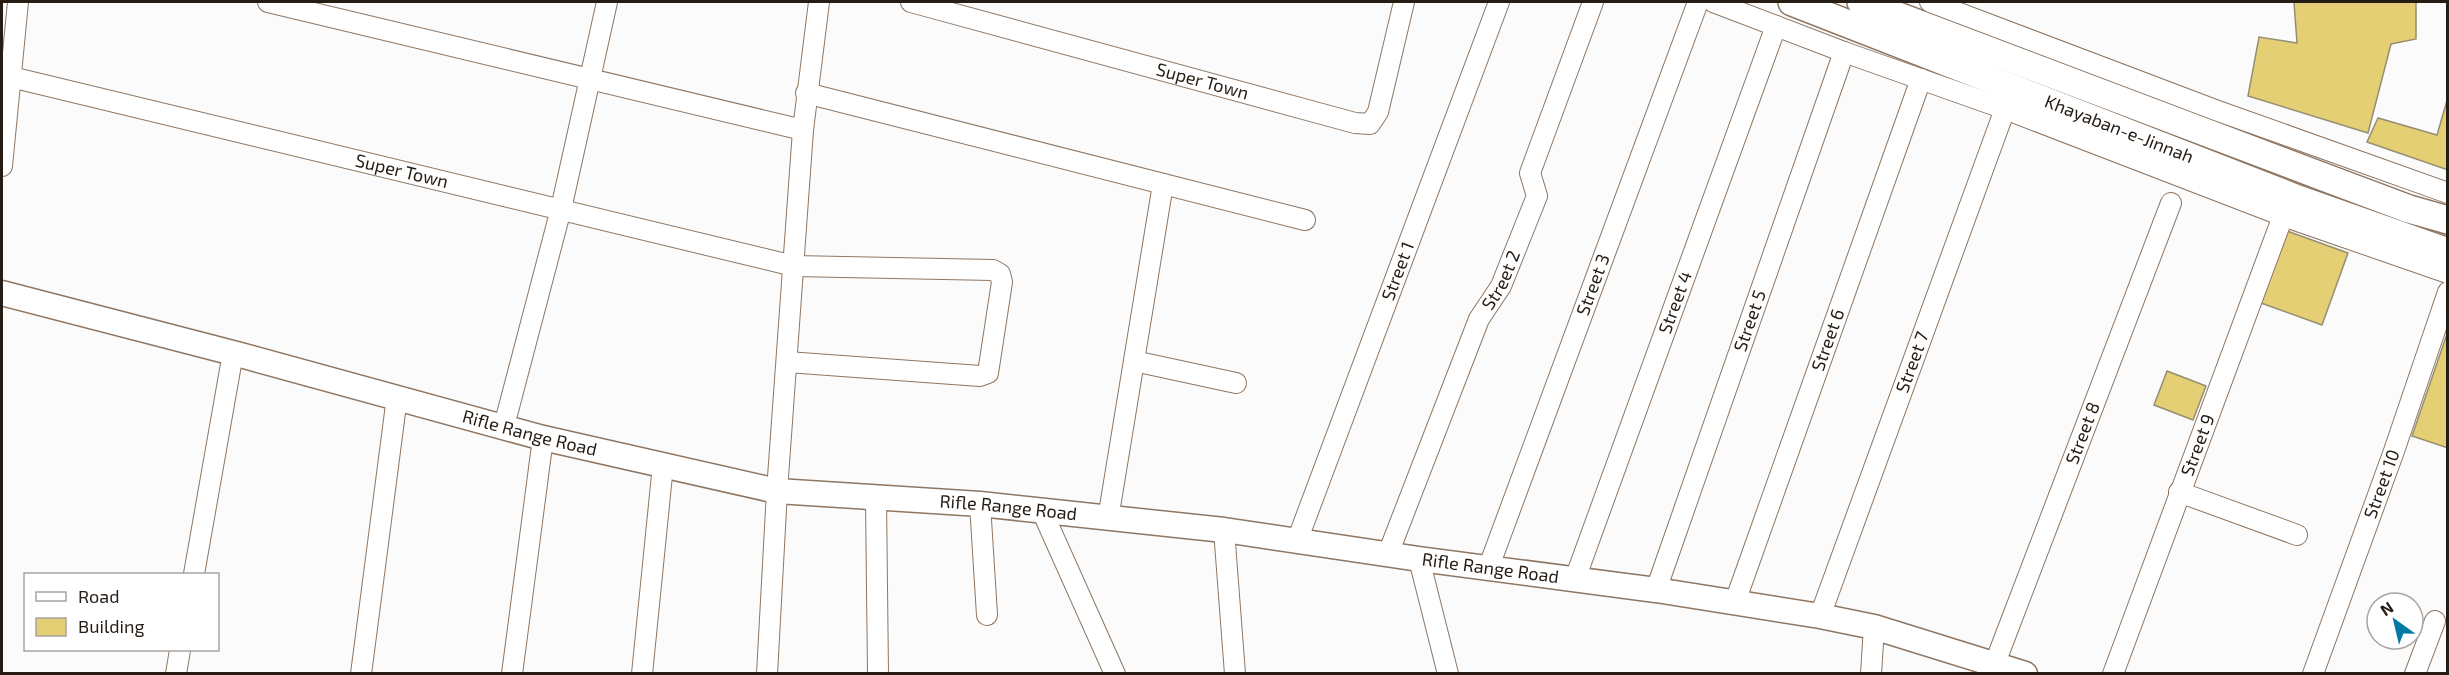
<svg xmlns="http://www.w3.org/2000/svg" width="2449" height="675" viewBox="0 0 2449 675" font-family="'Exo 2',sans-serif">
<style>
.building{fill:#e5cf74;stroke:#958f72;stroke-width:1.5}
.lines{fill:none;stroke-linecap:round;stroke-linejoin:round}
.minor-casing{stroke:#8e7662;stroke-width:22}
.tertiary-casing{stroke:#8e7662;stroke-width:27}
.secondary-casing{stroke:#8e7662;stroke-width:30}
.minor{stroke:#fff;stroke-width:20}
.tertiary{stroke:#fff;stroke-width:24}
.secondary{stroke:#fff;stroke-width:27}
.labels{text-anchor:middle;stroke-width:4.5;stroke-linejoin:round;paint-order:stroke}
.street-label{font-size:18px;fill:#251c14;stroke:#fff}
</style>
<rect width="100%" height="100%" fill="#fbfbfb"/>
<g class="building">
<path d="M2294,2H2416V39L2391,44L2368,133L2248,96L2259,37L2297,43Z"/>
<path d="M2448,97V170L2367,142L2378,118L2437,135Z"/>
<path d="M2287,231L2348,253L2322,325L2261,303Z"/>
<path d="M2448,331V448L2412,436Z"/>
<path d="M2167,371L2206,386L2193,420L2154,405Z"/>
</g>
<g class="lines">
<defs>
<g id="minor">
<path d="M268,2L803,130"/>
<path id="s1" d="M911,2L1355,123L1370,124L1378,112L1404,2"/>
<path d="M1713,2L1844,52L2005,109L2283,216L2448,273"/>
<path d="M1930,2L2218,111L2448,193"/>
<path id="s2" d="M11,77L794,266L993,270L1000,274L1002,282L988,373L980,376L787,362"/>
<path d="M806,93L1305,220"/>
<path d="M2,166L18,2"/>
<path d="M1134,361L1236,383"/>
<path d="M504,426L561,209L607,2"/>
<path d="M2179,492L2297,535"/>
<path d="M876,499L878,674"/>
<path d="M980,504L987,615"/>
<path d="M1042,511L1115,674"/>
<path d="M1108,519L1163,184"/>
<path d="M1224,530L1235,674"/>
<path id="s3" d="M1297,541L1499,2"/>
<path id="s4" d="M1388,554L1479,319L1501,286L1537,196L1530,173L1593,2"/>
<path d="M1419,559L1448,674"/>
<path id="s5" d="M1488,569L1698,2"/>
<path d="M194,574L233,353"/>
<path id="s6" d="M1575,579L1776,26"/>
<path id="s7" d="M1656,590L1844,52"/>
<path id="s8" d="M1735,602L1921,79"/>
<path id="s9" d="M1820,616L2005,109"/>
<path id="s10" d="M1995,663L2171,203"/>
<path d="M176,674L180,650"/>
<path d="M361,674L397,397"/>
<path d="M512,674L543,438"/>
<path d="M642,674L663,465"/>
<path d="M767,674L777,491L803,130L819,2"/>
<path d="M1871,674L1874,627"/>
<path id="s11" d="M2113,674L2283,216"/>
<path id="s12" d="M2313,674L2394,451L2448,292"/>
<path d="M2415,674L2435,621"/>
</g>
<g id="tertiary">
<path id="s13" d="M2,293L233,353L543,438L777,491L980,504L1224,530L1419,559L1656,590L1820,616L1874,627L2025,674"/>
</g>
<g id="secondary">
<path id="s14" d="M1792,2L2298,199L2448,252"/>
<path d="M1861,2L2321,176L2409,209L2448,220"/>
</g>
</defs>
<use href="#minor" class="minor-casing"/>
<use href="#tertiary" class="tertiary-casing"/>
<use href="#secondary" class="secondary-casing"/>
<use href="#minor" class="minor"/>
<use href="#tertiary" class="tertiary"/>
<use href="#secondary" class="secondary"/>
</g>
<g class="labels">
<g class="street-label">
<text dy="6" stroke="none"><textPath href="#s1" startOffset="302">Super Town</textPath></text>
<text dy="6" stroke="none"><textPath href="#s14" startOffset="351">Khayaban-e-Jinnah</textPath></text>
<text dy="6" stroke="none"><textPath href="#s2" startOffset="402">Super Town</textPath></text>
<text dy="6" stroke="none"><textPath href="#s3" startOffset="288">Street 1</textPath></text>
<text dy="6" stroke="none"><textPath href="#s4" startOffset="297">Street 2</textPath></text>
<text dy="6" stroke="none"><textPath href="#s5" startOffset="303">Street 3</textPath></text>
<text dy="6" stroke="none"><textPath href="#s6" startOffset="294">Street 4</textPath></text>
<text dy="6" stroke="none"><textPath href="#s7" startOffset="285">Street 5</textPath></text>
<text dy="6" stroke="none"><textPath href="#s8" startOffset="278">Street 6</textPath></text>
<text dy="6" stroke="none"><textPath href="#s9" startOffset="270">Street 7</textPath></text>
<text dy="6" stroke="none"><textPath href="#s13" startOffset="546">Rifle Range Road</textPath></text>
<text dy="6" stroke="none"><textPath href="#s10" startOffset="246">Street 8</textPath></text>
<text dy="6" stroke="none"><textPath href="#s11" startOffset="244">Street 9</textPath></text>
<text dy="6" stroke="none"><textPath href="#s12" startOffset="202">Street 10</textPath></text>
<text dy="6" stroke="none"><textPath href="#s13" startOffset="1032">Rifle Range Road</textPath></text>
<text dy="6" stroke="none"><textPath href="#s13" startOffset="1518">Rifle Range Road</textPath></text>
</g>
</g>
<rect width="2449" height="675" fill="none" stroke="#251c14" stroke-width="6"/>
<rect x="24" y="573" width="195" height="78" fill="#ffffff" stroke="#a8a4a1" stroke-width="1.5"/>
<rect x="36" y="592" width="30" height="9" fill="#ffffff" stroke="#a8a4a1" stroke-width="1.5"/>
<text x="78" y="603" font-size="18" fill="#251c14">Road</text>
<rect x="36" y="618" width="30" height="18" fill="#e5cf74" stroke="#a8a4a1" stroke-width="1.5"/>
<text x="78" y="633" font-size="18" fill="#251c14">Building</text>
<g transform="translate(2395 621) rotate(326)"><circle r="28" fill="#ffffff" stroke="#a8a4a1" stroke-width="1.5"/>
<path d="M0-4.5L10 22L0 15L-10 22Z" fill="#017ba3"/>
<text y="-9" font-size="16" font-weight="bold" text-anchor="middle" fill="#251c14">N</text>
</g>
</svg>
